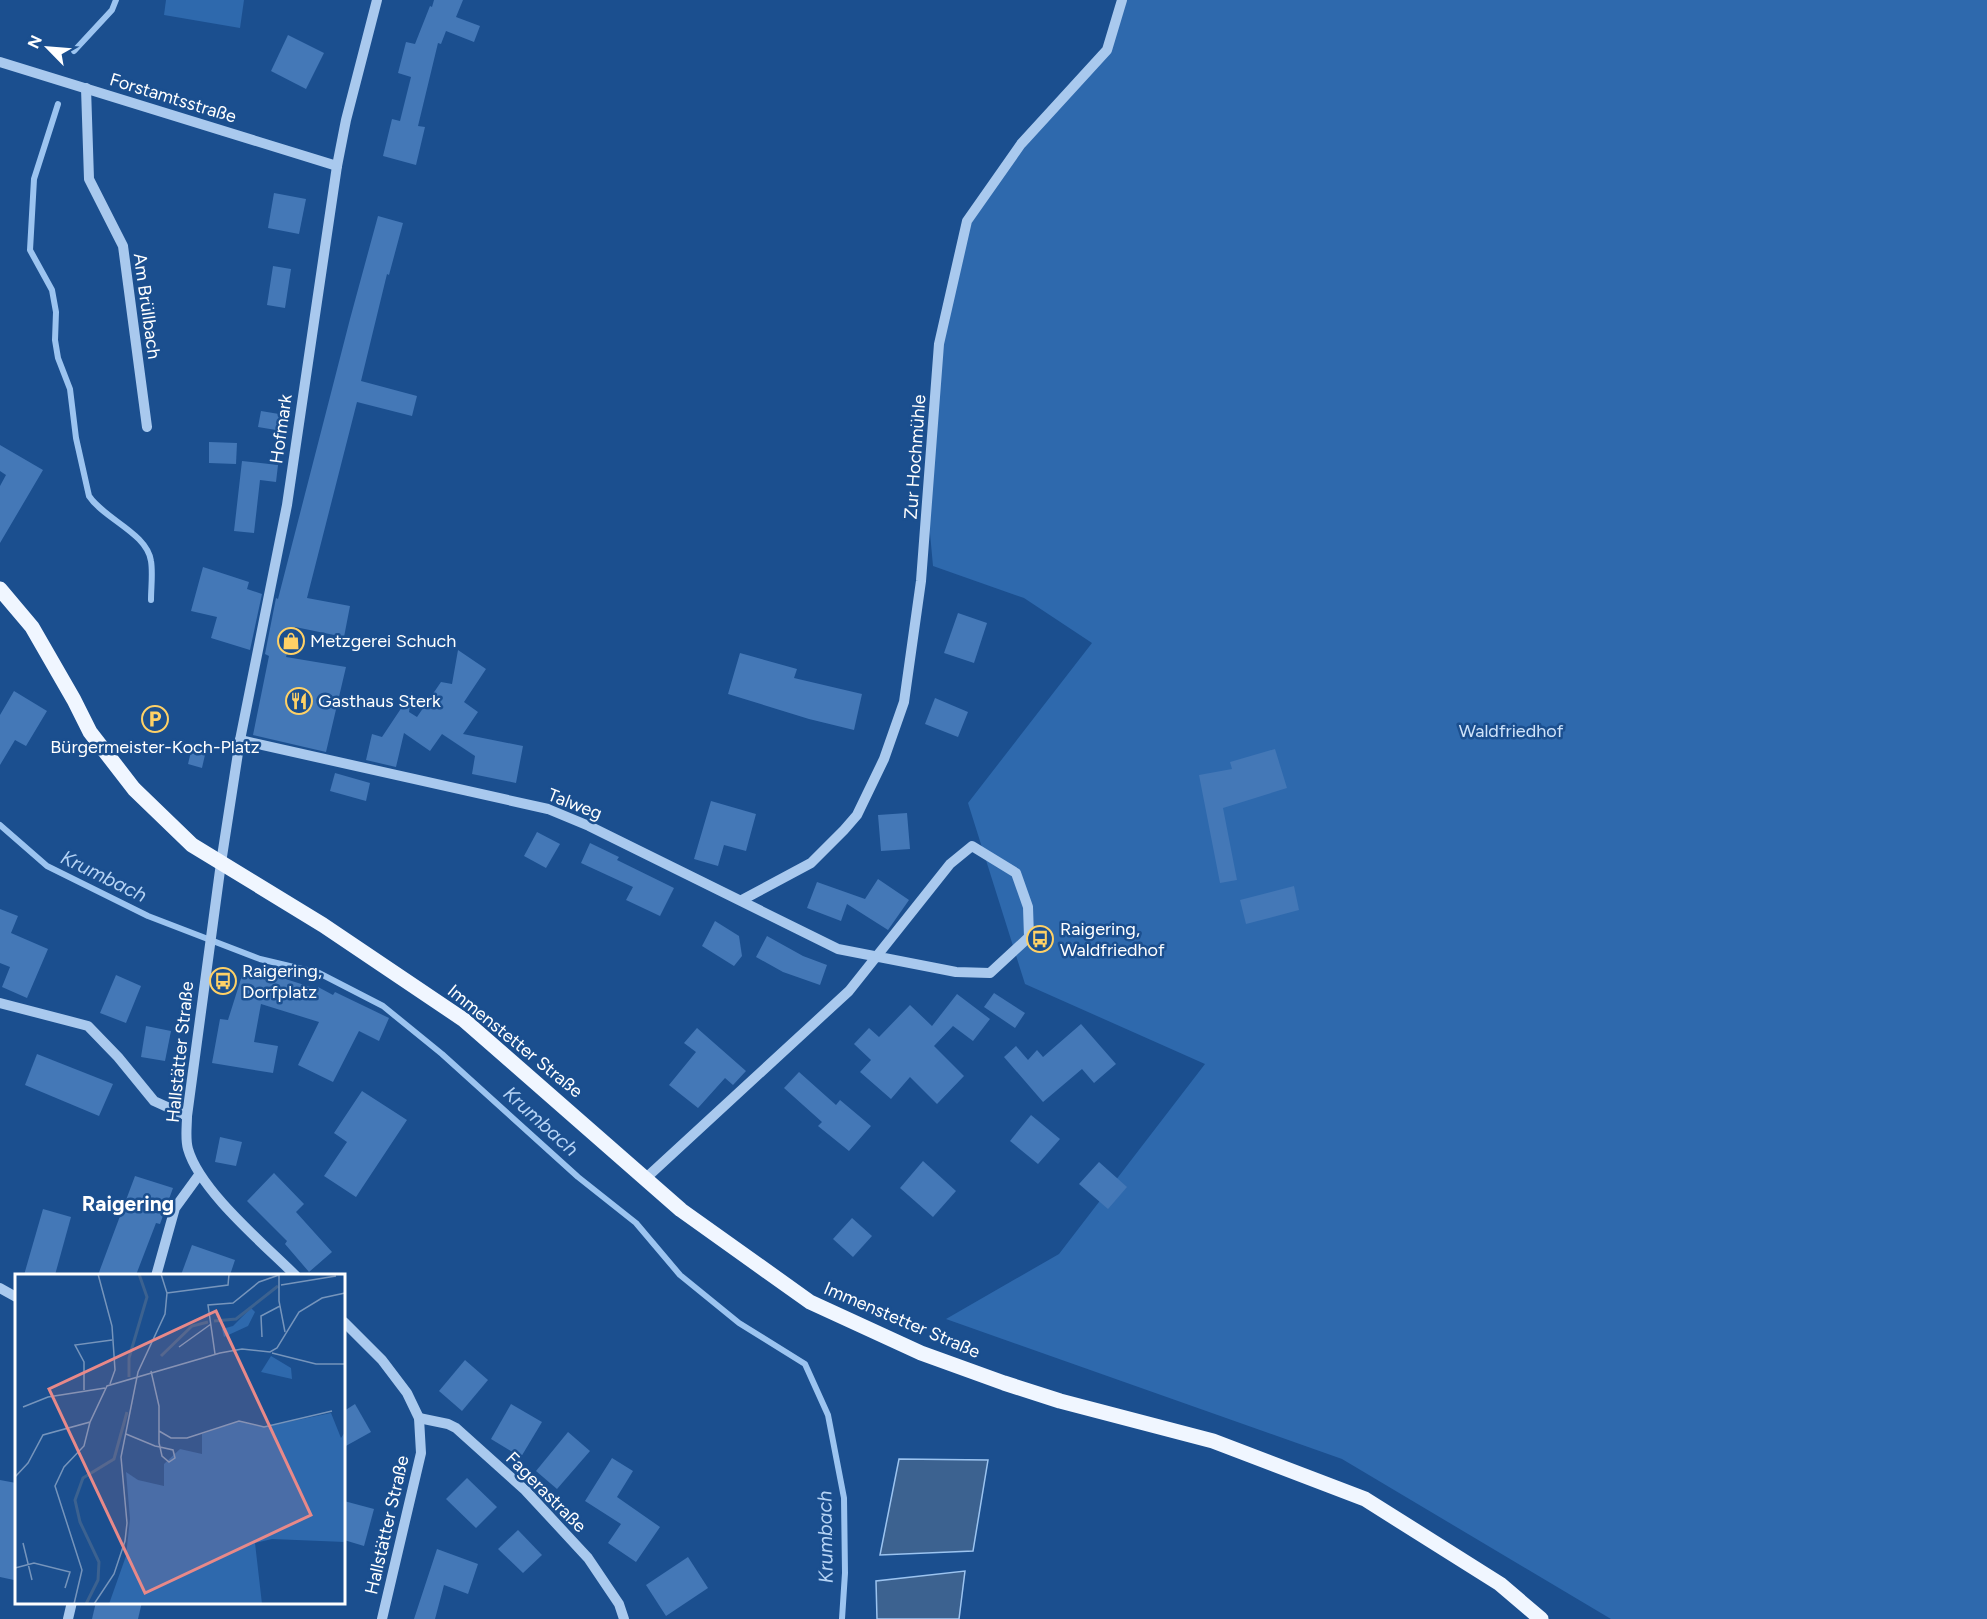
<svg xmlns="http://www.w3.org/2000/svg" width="1987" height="1619" viewBox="0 0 1987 1619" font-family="Figtree,sans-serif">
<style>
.green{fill:#2e69ad}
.water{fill:#3c6290;stroke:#9cc4f0;stroke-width:1.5}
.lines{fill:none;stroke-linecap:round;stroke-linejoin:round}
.stream{stroke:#9cc4f0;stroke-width:6}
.building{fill:#4478b7}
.minor{stroke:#a9c9ee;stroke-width:10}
.major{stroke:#f0f6ff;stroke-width:15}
.labels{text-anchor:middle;stroke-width:5;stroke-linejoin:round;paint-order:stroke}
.street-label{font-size:18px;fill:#fff;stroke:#1b4f8f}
.poi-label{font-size:18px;fill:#fff;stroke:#1b4f8f;text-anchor:start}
.park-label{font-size:18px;fill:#cfe3fa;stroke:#1b4f8f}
.water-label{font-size:20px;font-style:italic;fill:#b5d3f5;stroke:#1b4f8f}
.quarter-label{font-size:21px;font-weight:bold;fill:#fff;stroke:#1b4f8f}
.inset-river{fill:none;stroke:#3c6290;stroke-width:3}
.inset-road{fill:none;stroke:#7695bc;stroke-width:1.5}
.view{fill:#e88989;fill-opacity:0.15;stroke:#e88989;stroke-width:3}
.inset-edge{fill:none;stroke:#fff;stroke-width:3}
</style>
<rect width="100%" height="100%" fill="#1b4f8f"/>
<g class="green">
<path d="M166,0H244L240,28L164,15Z"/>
<path d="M1122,0H1987V1619H1611L1342,1459L946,1319L1059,1254L1205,1064L1025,984L968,803L1092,643L1024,598L933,566L928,511L939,344L967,221L1021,144L1107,50Z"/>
</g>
<g class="water">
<path d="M899,1459L988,1460L973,1551L880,1555Z"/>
<path d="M965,1571L959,1619H877L876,1581Z"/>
</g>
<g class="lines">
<g class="stream">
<path d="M74,51L112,10L116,0"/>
<path d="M58,104L34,179L30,250L52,290L56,312L55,340L58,358L70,389L76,438L89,496C104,519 147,533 151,561C153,573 151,587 151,600"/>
<path d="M0,825L47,866L148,916L260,959L319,973L383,1006L442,1054L578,1177L636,1223L680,1275L739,1323L805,1364L828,1415L844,1498L845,1573L842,1619"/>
</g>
</g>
<g class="building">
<path d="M434,0H463L456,17L480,26L474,42L446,31L441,44L438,43L418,126L425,127L416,165L383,156L392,119L400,121L411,77L398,73L406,42L415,44L430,6L432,7Z"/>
<path d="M288,35L324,53L306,89L271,71Z"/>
<path d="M274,193L306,199L299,234L268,228Z"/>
<path d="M378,216L403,223L389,275L387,274L361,381L417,396L412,416L357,402L307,598L350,606L344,637L295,627L286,657L346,667L326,752L253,735L269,656L265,654L276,598L278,599L350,319Z"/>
<path d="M273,266L291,269L285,308L267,305Z"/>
<path d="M261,411L285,415L282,431L258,427Z"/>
<path d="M209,442L237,443L236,464L209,463Z"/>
<path d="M0,445L43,470L0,543V486L6,475L0,471Z"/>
<path d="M242,461L278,465L276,482L260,480L254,533L234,531Z"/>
<path d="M203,567L249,582L247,589L262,594L250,650L211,638L217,617L191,611Z"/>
<path d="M958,613L987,623L974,663L944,653Z"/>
<path d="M458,650L486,669L464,702L478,712L463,734L523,746L516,783L472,774L475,756L442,734L430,751L404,733L396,767L366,760L372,734L382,737L412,692L409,712L417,717L441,682L452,684Z"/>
<path d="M740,653L797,669L794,678L862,694L854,730L809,719L728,694Z"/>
<path d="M14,691L47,711L26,746L15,740L0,765V715Z"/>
<path d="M935,698L968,712L958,737L925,724Z"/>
<path d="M193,743L207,746L202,768L188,764Z"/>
<path d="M1275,749L1287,788L1223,808L1237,880L1220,883L1199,775L1232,769L1230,762Z"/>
<path d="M335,773L370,783L366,801L330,791Z"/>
<path d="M711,801L756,814L746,851L724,845L718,866L694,859Z"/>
<path d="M907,813L910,849L881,851L878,815Z"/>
<path d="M537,832L560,844L546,868L524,856Z"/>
<path d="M590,843L619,857L617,860L674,888L660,916L626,900L633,887L581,863Z"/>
<path d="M878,879L909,900L888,930L847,904L841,921L807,908L817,882L865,899Z"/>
<path d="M1294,886L1299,910L1246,924L1240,900Z"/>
<path d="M0,909L18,916L11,933L48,949L27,998L2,987L10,967L0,963Z"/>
<path d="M715,921L739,936L742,956L734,966L702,946Z"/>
<path d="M767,936L803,956L827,965L820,985L783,972L756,957Z"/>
<path d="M245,966L317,989L318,987L333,995L335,992L389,1018L379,1041L359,1031L333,1082L298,1065L319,1022L261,1004L254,1042L278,1046L273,1073L212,1063L220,1019L228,1020Z"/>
<path d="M116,975L141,986L126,1023L100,1013Z"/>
<path d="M994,993L1025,1013L1015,1028L984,1007Z"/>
<path d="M957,994L990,1019L973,1041L953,1026L934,1046L964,1076L937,1104L910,1077L891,1099L860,1072L871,1060L854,1044L869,1028L879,1037L910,1005L932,1026Z"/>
<path d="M1081,1024L1116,1064L1094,1083L1082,1069L1043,1102L1004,1057L1016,1046L1028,1060L1037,1050L1043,1057Z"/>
<path d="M146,1026L171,1031L165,1061L141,1057Z"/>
<path d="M697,1028L746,1071L733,1085L725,1078L698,1108L669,1085L696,1052L684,1043Z"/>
<path d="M37,1054L113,1084L99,1116L25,1085Z"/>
<path d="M799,1072L836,1105L840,1100L871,1126L849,1151L818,1126L822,1122L784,1088Z"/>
<path d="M362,1091L407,1120L356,1197L324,1176L347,1142L334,1133Z"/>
<path d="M1031,1115L1060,1139L1038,1164L1010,1141Z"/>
<path d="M220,1137L242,1142L236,1166L215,1162Z"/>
<path d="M923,1161L956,1191L933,1217L900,1188Z"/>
<path d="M1099,1162L1127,1187L1108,1209L1079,1184Z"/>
<path d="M274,1173L304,1204L296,1212L332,1252L309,1272L285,1244L287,1241L247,1201Z"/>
<path d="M135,1176L173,1188L160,1224L156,1223L136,1275H98Z"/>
<path d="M43,1209L71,1217L55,1275H24Z"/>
<path d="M852,1218L872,1236L853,1257L833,1239Z"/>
<path d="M192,1245L235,1260L230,1275H181Z"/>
<path d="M465,1360L488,1380L462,1411L439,1391Z"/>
<path d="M355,1404L371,1432L344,1447V1411Z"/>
<path d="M511,1404L542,1422L521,1457L491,1439Z"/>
<path d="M568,1432L590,1451L557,1489L536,1471Z"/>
<path d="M612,1458L633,1471L617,1497L660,1527L636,1562L608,1543L621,1524L585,1501Z"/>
<path d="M467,1478L497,1507L476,1528L446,1499Z"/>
<path d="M0,1480L16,1483V1569L14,1580L0,1577Z"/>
<path d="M344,1501L374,1509L364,1546L344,1540Z"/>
<path d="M518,1530L542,1555L523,1573L498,1549Z"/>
<path d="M437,1549L478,1564L468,1594L444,1585L435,1619H414Z"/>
<path d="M688,1557L708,1588L666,1616L646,1585Z"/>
<path d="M96,1602H142L138,1619H92Z"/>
</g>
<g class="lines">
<g class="minor">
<path d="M0,62L337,166"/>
<path d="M86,88L89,179L123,246L147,427"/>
<path d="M240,740L548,809L589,826L838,949L956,972L990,973L1029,937L1028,907L1016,873L972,846L950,864L849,991L646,1178"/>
<path d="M742,900L811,863L844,830L857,815L884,759L904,702L921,581L939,344L967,221L1021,144L1107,50L1122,0"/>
<path d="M0,1003L88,1026L118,1057L154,1101L187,1116"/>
<path d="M156,1276L175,1208L199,1175"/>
<path d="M296,1276C264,1244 200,1191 188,1149C185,1139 187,1126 187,1116L221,863L240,740L287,505L337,166L346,120L377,0"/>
<path d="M0,1288L16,1297"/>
<path d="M344,1322L382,1360L407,1393L419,1418L421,1453L382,1619"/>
<path d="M419,1418L448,1424L456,1428L525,1490L588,1558L619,1604L624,1619"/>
<path d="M68,1619L72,1602"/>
</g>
<path class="major" d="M0,589L32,627L74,700L90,732L134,789L192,845L323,925L464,1020L681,1210L810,1302L921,1353L1004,1383L1060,1401L1213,1441L1365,1499L1500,1584L1541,1619"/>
</g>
<defs>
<symbol id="shop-ring" viewBox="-11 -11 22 22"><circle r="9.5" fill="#1b4f8f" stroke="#ffd166" stroke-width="1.5"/><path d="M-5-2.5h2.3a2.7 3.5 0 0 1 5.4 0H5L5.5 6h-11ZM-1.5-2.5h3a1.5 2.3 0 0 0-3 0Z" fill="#ffd166"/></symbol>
<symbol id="restaurant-ring" viewBox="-11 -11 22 22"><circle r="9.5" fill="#1b4f8f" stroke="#ffd166" stroke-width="1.5"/><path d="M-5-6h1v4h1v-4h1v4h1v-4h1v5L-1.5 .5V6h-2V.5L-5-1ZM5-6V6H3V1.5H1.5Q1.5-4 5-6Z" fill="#ffd166"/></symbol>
<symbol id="parking-ring" viewBox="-11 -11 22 22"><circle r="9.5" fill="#1b4f8f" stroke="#ffd166" stroke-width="1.5"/><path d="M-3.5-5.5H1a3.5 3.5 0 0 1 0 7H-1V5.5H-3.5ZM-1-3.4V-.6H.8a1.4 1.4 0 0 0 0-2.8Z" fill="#ffd166"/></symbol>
<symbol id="bus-ring" viewBox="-11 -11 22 22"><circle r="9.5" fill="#1b4f8f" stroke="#ffd166" stroke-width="1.5"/><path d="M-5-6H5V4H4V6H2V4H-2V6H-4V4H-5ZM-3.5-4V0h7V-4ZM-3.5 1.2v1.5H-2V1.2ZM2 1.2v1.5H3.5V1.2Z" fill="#ffd166"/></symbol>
</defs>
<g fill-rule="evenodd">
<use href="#shop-ring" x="276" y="626" width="30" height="30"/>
<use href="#restaurant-ring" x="284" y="686" width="30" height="30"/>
<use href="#parking-ring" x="140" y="704" width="30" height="30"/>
<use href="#bus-ring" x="1025" y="924" width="30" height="30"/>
<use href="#bus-ring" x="208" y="966" width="30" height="30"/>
</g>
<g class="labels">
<g class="street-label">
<text transform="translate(173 98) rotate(17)" y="6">Forstamtsstraße</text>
<text transform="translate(147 306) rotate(82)" y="6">Am Brüllbach</text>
<text transform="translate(281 429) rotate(-82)" y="6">Hofmark</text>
<text transform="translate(915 457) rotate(-86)" y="6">Zur Hochmühle</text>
<text transform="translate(575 804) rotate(21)" y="6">Talweg</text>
<text transform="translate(515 1041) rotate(39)" y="6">Immenstetter Straße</text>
<text transform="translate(180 1052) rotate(-84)" y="6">Hallstätter Straße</text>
<text transform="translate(902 1320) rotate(23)" y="6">Immenstetter Straße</text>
<text transform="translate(546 1492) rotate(45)" y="6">Fagerastraße</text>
<text transform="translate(387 1525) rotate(-77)" y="6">Hallstätter Straße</text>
</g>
<g class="poi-label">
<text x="310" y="647">Metzgerei Schuch</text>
<text x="318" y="707">Gasthaus Sterk</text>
<text x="155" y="753" text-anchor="middle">Bürgermeister-Koch-Platz</text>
<text x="1060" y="935">Raigering,<tspan x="1060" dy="21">Waldfriedhof</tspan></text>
<text x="242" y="977">Raigering,<tspan x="242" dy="21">Dorfplatz</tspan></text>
</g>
<g class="park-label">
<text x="1511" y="737">Waldfriedhof</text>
</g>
<g class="water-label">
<text transform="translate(104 876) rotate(26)" y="7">Krumbach</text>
<text transform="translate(541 1121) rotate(42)" y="7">Krumbach</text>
<text transform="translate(825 1537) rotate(-91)" y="7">Krumbach</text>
</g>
<g class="quarter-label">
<text x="128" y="1211">Raigering</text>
</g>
</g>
<g transform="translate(15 1274)">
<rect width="330" height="330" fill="#1b4f8f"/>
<path d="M236,34L240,38L233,52L209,63L207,55L218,52ZM256,82L276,94L277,105L246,98ZM316,139L326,164L330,158V268L257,265L240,269L247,330H94L111,282L115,245L111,198L123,206L149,212V190L165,175L187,180V160L224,147L249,153Z" fill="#2e69ad"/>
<path class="inset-river" d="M199,47L221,45L263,12M146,82L177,52L193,48M114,103V84L132,23L124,0M71,330L83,306L84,288L65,248L60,226L68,204L99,185L112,138"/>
<path class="inset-road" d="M83,0L97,52L100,96L95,110M264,0V27L270,58M266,11L321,2M152,19L213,11L214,0M247,63L246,42L265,32M164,73L196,50M257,79L301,90H330M200,80L193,31L218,29L244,8L264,1M69,116V88L60,71L97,66M8,133L33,123L90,114M144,157L156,164H172L224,147L249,153L317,137M111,160L140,172L145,173L158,176L160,184L154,188L147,182L145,173L144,169V132L136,97M0,203L13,189L28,161L75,148L92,112L205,79L227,75L255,78L262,74L284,38L307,24L330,19M8,269L17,306M0,294L19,289L55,298L50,314M59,330L67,296L40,212L49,193L69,172L75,148M79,330L99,300L110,267L112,249L106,183L123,98L150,40L152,19L146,0"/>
<path class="view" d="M201,37L296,241L130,319L34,115Z"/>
<rect width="330" height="330" class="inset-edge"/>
</g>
<g transform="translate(48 48) rotate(295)" stroke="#1b4f8f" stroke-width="4.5" paint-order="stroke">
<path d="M0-4.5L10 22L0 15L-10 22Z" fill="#ffffff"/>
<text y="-9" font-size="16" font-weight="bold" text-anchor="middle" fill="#ffffff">N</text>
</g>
</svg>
